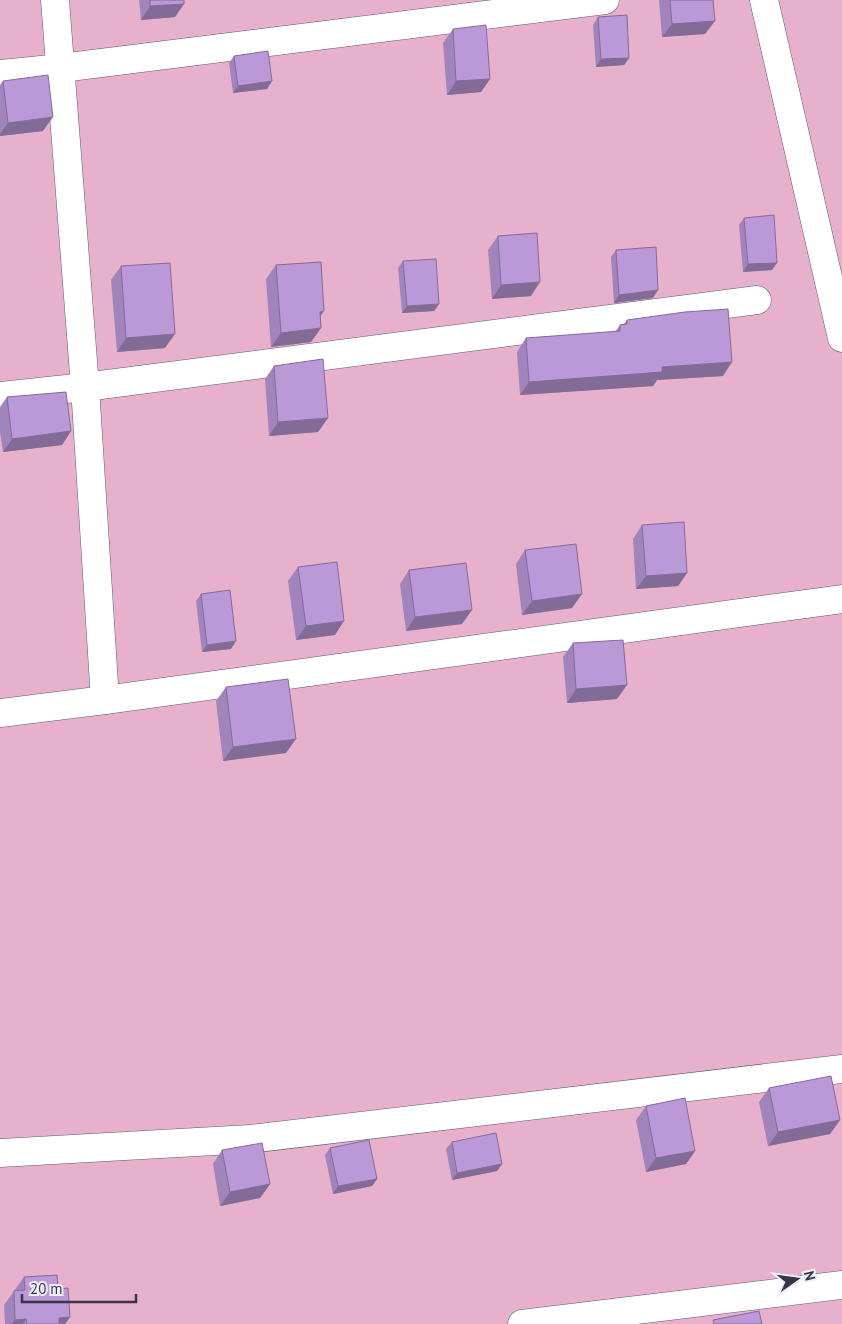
<svg xmlns="http://www.w3.org/2000/svg" width="842" height="1324" viewBox="0 0 842 1324" font-family="'PT Sans',sans-serif">
<style>
.green{fill:#e8b1cb}
.lines{fill:none;stroke-linecap:round;stroke-linejoin:round}
.minor-casing{stroke:#5c5978;stroke-width:29}
.minor{stroke:#fff;stroke-width:28}
.wall{fill:#a184bb}
.shaded-wall{fill:#836b98}
.building{fill:#bb99d9;stroke:#836b98}
</style>
<rect width="100%" height="100%" fill="#e2e0ff"/>
<rect class="green" x="0" y="0" width="842" height="1324"/>
<g class="lines">
<defs>
<g id="minor">
<path d="M55,0L85,387L105,700"/>
<path d="M764,0L842,338"/>
<path d="M0,74L61,68L605,0"/>
<path d="M0,396L85,387L757,300"/>
<path d="M0,713L105,700L842,599"/>
<path d="M0,1153L250,1139L842,1069"/>
<path d="M522,1324L842,1285"/>
</g>
</defs>
<use href="#minor" class="minor-casing"/>
<use href="#minor" class="minor"/>
</g>
<g class="wall">
<path d="M139,0H184L175,17L141,20Z"/>
<path d="M659,0H713L705,34L662,37Z"/>
<path d="M598,17L629,58L624,65L596,67L593,25Z"/>
<path d="M453,29L490,79L481,92L447,95L443,43Z"/>
<path d="M234,56L272,81L267,89L233,93L229,63Z"/>
<path d="M3,81L43,131L0,136V85Z"/>
<path d="M744,218L772,270L743,272L739,225Z"/>
<path d="M498,236L531,296L492,299L488,250Z"/>
<path d="M616,250L653,298L614,303L611,257Z"/>
<path d="M403,261L439,304L434,311L402,313L398,268Z"/>
<path d="M276,265L320,317L321,328L311,342L271,347L266,279Z"/>
<path d="M121,266L165,348L117,352L111,280Z"/>
<path d="M627,320L723,376L657,380L653,386L520,395L517,352L526,338L615,332L620,325L624,324Z"/>
<path d="M274,366L328,418L318,432L269,436L265,379Z"/>
<path d="M7,397L71,431L62,445L3,452L0,432V407Z"/>
<path d="M642,525L687,573L678,586L636,589L633,539Z"/>
<path d="M525,550L572,608L522,615L516,564Z"/>
<path d="M298,567L335,635L296,640L288,581Z"/>
<path d="M409,570L462,624L406,631L400,584Z"/>
<path d="M201,594L231,649L202,652L196,601Z"/>
<path d="M573,643L617,699L567,703L563,657Z"/>
<path d="M226,687L286,753L223,761L216,701Z"/>
<path d="M769,1088L840,1120L830,1134L768,1146L759,1102Z"/>
<path d="M646,1106L695,1151L686,1164L646,1172L636,1120Z"/>
<path d="M452,1142L502,1164L497,1171L452,1180L446,1149Z"/>
<path d="M330,1148L377,1179L372,1186L333,1194L325,1155Z"/>
<path d="M222,1150L270,1184L260,1198L220,1206L213,1164Z"/>
<path d="M24,1277L70,1317L65,1324H5L4,1305Z"/>
</g>
<g class="shaded-wall">
<path d="M184,4L175,17L141,20L150,6Z"/>
<path d="M715,21L705,34L662,37L672,24Z"/>
<path d="M629,58L624,65L596,67L601,59Z"/>
<path d="M490,79L481,92L447,95L456,81Z"/>
<path d="M272,81L267,89L233,93L238,86Z"/>
<path d="M53,117L43,131L0,136V134L8,123Z"/>
<path d="M777,263L772,270L743,272L748,264Z"/>
<path d="M540,282L531,296L492,299L501,285Z"/>
<path d="M658,290L653,298L614,303L619,295Z"/>
<path d="M439,304L434,311L402,313L407,306Z"/>
<path d="M324,311L314,325L320,312Z"/>
<path d="M321,328L311,342L271,347L281,333Z"/>
<path d="M175,334L165,348L117,352L126,338Z"/>
<path d="M732,362L723,376L657,380L653,386L520,395L529,382L662,367Z"/>
<path d="M328,418L318,432L269,436L278,422Z"/>
<path d="M71,431L62,445L3,452L12,439Z"/>
<path d="M687,573L678,586L636,589L646,576Z"/>
<path d="M582,594L572,608L522,615L532,601Z"/>
<path d="M472,610L462,624L406,631L415,617Z"/>
<path d="M344,621L335,635L296,640L306,626Z"/>
<path d="M236,641L231,649L202,652L207,645Z"/>
<path d="M627,685L617,699L567,703L576,689Z"/>
<path d="M296,739L286,753L223,761L233,747Z"/>
<path d="M840,1120L830,1134L768,1146L778,1132Z"/>
<path d="M695,1151L686,1164L646,1172L656,1158Z"/>
<path d="M502,1164L497,1171L452,1180L457,1173Z"/>
<path d="M377,1179L372,1186L333,1194L338,1186Z"/>
<path d="M270,1184L260,1198L220,1206L230,1192Z"/>
<path d="M70,1317L65,1324H55L59,1318Z"/>
<path d="M26,1319L23,1324H12L15,1320Z"/>
</g>
<g class="building">
<path d="M150,0H184V4L150,6Z"/>
<path d="M670,0H713L715,21L672,24Z"/>
<path d="M627,15L629,58L601,59L598,17Z"/>
<path d="M486,25L490,79L456,81L453,29Z"/>
<path d="M268,51L272,81L238,86L234,56Z"/>
<path d="M48,75L53,117L8,123L3,81Z"/>
<path d="M774,215L777,263L748,264L744,218Z"/>
<path d="M537,233L540,282L501,285L498,236Z"/>
<path d="M656,247L658,290L619,295L616,250Z"/>
<path d="M436,259L439,304L407,306L403,261Z"/>
<path d="M321,262L324,311L320,312L321,328L281,333L276,265Z"/>
<path d="M170,263L175,334L126,338L121,266Z"/>
<path d="M728,309L732,362L662,367V372L529,382L526,338L620,331V325L627,324V320L685,312Z"/>
<path d="M323,359L328,418L278,422L274,366Z"/>
<path d="M66,392L71,431L12,439L7,397Z"/>
<path d="M684,522L687,573L646,576L642,525Z"/>
<path d="M576,544L582,594L532,601L525,550Z"/>
<path d="M337,562L344,621L306,626L298,567Z"/>
<path d="M466,563L472,610L415,617L409,570Z"/>
<path d="M230,590L236,641L207,645L201,594Z"/>
<path d="M623,640L627,685L576,689L573,643Z"/>
<path d="M288,679L296,739L233,747L226,687Z"/>
<path d="M831,1076L840,1120L778,1132L769,1088Z"/>
<path d="M685,1098L695,1151L656,1158L646,1106Z"/>
<path d="M496,1133L502,1164L457,1173L452,1142Z"/>
<path d="M369,1140L377,1179L338,1186L330,1148Z"/>
<path d="M262,1143L270,1184L230,1192L222,1150Z"/>
<path d="M57,1275L58,1289L68,1288L70,1317L59,1318V1324H27L26,1319L15,1320L14,1291L25,1290L24,1277Z"/>
<path d="M759,1311L762,1324H714L713,1320Z"/>
</g>
<g transform="translate(797 1279) rotate(76)" stroke="#f0efff" stroke-width="4" paint-order="stroke">
<path d="M0-4L9 19L0 12L-9 19Z" fill="#373645"/>
<text y="-8" font-size="14" font-weight="bold" text-anchor="middle" fill="#373645">N</text>
</g>
<path d="M22 1294v8h114v-8" fill="none" stroke="#373645" stroke-width="2.5"/>
<text x="30" y="1294" font-size="15" fill="#373645" stroke="#f0efff" stroke-width="4" paint-order="stroke">20 m</text>
</svg>
